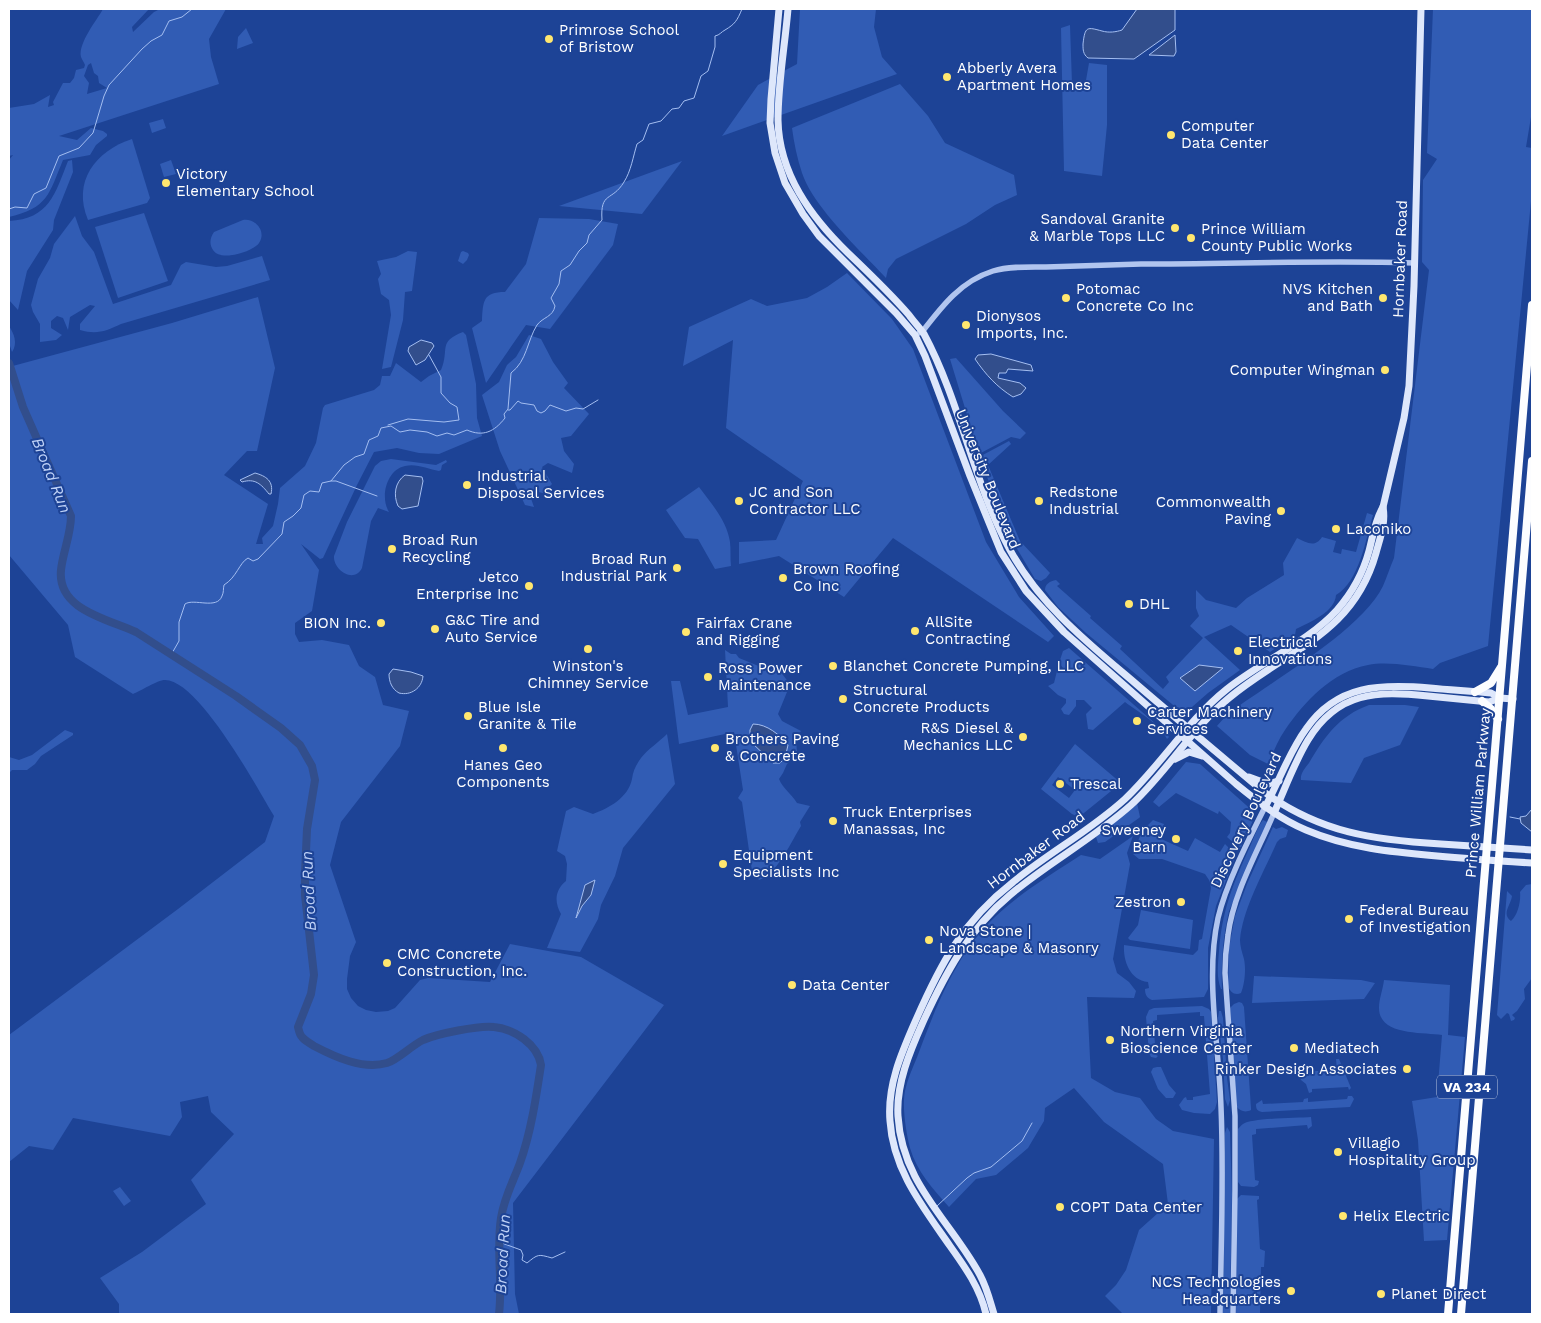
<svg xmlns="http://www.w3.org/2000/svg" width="1541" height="1323" viewBox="0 0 1541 1323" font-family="'Work Sans',sans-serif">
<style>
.green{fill:#315cb4;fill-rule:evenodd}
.water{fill:#324e8c;stroke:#a4bef1}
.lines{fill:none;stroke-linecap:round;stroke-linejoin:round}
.stream{stroke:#a4bef1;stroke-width:1}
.river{stroke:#324e8c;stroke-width:8}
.tertiary{stroke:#b1c5ef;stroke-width:5.5}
.secondary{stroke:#dee7fb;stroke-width:7}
.trunk{stroke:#fcfdff;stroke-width:8}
.poi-dot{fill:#ffe76f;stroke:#1d4396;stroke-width:2}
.labels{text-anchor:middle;stroke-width:4;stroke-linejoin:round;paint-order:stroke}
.shield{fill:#1d4396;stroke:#bbc7e0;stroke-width:1}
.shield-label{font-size:14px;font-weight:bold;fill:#fff}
.poi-label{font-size:15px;fill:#fff;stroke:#1d4396;text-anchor:start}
.street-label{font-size:15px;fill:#fff;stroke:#1d4396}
.water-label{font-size:16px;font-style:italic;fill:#bdd0f6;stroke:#1d4396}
</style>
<rect width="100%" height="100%" fill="#1d4396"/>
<g class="green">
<path d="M103,9H149L132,27L133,32L154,12L160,9H226L209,39L211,57L219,84L59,136L77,140L91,128L103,131L107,134V136L96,145L90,155L63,160C49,194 48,208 9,217V160L13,155L9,156V108L34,104L50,95L48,107L54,105L53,102L63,83H70L74,78L76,70L84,68L85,65C84,62 82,60 81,57C78,43 97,20 103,9ZM91,63L94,73L98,76L99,83L107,88L87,94L89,83L84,76L88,65Z"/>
<path d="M800,9H876L874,27L882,57L897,74L722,136L758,85L797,64Z"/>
<path d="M1433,9H1532V111L1526,147L1532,148V191L1488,646L1440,663L1433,669C1413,666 1387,661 1368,665C1332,672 1305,701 1285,730C1278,740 1273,753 1268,764L1250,755L1217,726C1230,710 1248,700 1265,688C1299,665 1365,623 1383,586C1387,577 1390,567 1394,558L1429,270L1422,262L1423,180L1437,159L1427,153Z"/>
<path d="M1070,25L1072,84L1076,90L1085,86L1089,63L1107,65V125L1102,176L1064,171L1061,28Z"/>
<path d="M246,28L253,43L237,49L238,37Z"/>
<path d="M900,84L928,116L945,143L1014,175L1017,195L995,205L966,224L896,259L888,269L886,278C860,250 814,208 802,173C797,158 794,143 792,128Z"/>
<path d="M163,119L166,128L152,133L149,123Z"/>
<path d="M132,139L150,198L147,203L88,220C72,182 95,151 132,139Z"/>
<path d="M72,160L73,172L54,220L53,230L27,271L18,310L9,300V221C49,219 55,194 68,161Z"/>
<path d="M171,160L176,174L164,177L160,164Z"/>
<path d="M682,161L642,214L559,206Z"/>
<path d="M144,213L168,281L118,298L95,227Z"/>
<path d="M75,216L82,236L94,252L113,304L171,285L181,265L186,262L216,267L227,266L262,256L270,280L121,324C106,331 97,335 80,330V324L95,306L90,305L70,317L68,330L63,318L57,316L51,321V328L62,335L56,340L40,342V324L33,312L31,305L38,279L50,258L54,244Z"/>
<path d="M539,218L589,219L618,224L613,245L550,329L526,325L486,383L472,328L482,321C483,301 483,292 505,292L526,264Z"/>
<path d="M243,220C255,218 267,231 259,243C253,252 220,262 213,250C209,244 210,238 214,232Z"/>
<path d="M408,251L417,252L412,291L405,292L403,320L391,367L382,369L391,315L389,300L381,294L378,279L381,274L377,261L396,257Z"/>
<path d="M463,251L468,253L469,255L467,260L463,264L458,261L461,252Z"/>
<path d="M847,273L892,319L913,349L986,542L1019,597L1054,636L1048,642L893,538L844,597L779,556L739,564V542L776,540L803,481L726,428L733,340L683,366L689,327L751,299L767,306L807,298L827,287Z"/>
<path d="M258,297L275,368L257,451H247L224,475L268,504L256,544H263L262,538L273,526L278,504L280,488L305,466L316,443L323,408L325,405L374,390L380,385L382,376H390L396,363L421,382L429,376L441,370C450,349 437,342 463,332L466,335L476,384L477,418L482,436L439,454L419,453L397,448L374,452L357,485L323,558L320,559L301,544L319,570L312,611L295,623V634L299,642L322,640L349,645L359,666L375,677L383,705L409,711L400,746L341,822L330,865L356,942L350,956L347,979V989L351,998L358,1006L366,1010L376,1012L388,1011L395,1008L420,980L428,978L490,982L510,944L581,957L664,1005L513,1203L515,1294L519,1314H119V1304L100,1278L142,1252L206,1204L191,1180L234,1134L211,1112L208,1096L180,1102L182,1117L170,1136L73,1118L53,1150L29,1146L9,1162V1035L178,909L265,842L274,816C257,788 199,680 165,680C157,680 141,691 133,694L75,657L68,625L9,555V367L172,323Z"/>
<path d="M9,326C14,334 18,343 12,352L9,343Z"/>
<path d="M529,335L541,339L553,362L568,383L564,388L589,414L571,436L561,438L564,451L574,464L572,473L548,463L542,467L552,484L543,493L528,490L534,507L525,505L500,451L482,395L499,382L507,365L516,357Z"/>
<path d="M956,358L1003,411L1026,433L1020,439L1011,437L979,454L950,359Z"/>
<path d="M1009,441L1011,444L988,465L1020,541L1050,573L1046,578L1041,581L1035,579L1013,542L979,457Z"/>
<path d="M391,459L436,465L446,460L447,462L442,465L441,470L439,471C428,469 416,463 405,466C386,470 380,498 389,512L378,508L371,521L362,568C354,584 333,570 334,556L347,522L375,466L381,461Z"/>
<path d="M699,487C711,503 727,521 730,542C731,550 730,558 731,566L715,569L698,539L685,538L666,510Z"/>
<path d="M1367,513L1373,515C1366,539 1359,582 1336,595C1335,612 1310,622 1296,629L1295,635L1270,652L1231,625L1204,637L1240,670L1208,693L1184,714L1086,633L1058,607L1045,590C1045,584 1050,581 1056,580L1060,584L1057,586L1091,616L1090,618L1122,646L1120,649L1163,689L1169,682L1166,677L1203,638L1190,626L1199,616L1196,608V590L1206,600L1236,608L1247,598L1284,575L1283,563L1297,538C1307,543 1315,548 1322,537L1336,541L1333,552L1341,554L1342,549L1356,552Z"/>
<path d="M1069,648L1165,732L1169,737L1167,739C1159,723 1138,712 1125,702L1093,730L1088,729L1086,714L1092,708L1084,700H1076V706L1069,715L1064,714L1061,709L1066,703V699L1058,695L1048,686L1054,683L1057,671L1063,668L1059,663L1063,651Z"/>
<path d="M725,650L731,654H736L739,658L768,670L780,666L783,668V675L789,683L787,692L778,714L782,721L801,731L796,737L797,754L787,764L783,773L779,779C783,789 791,793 797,803L810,806L800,822L801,826C791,842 777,874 759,880L752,871L742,802L738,798L743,790L734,732L679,744L671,681H680L688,715L728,707Z"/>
<path d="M1369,705H1405L1419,707L1400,745L1364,758L1351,783L1301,780C1300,774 1305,768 1309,763C1325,736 1339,716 1369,705Z"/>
<path d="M65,730L73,733V735L41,756L35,764L27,770H12L9,773V757L19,760L32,755Z"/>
<path d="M667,734L675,784L623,848L615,876L601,905L598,919L580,952L547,948L561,914C554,902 555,890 566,881L567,864L565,856L557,851L566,811L574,807L593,814C609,808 628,798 632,779C633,771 636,765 641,758C648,749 659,742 667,734Z"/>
<path d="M1075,744L1121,783L1079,817L1072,814L1041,789ZM1058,777L1075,790L1069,798L1052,785Z"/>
<path d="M1186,762L1200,764L1255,813V816L1241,847L1237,846L1227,837L1230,833L1231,822L1219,811L1218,814L1176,793L1159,807L1153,802Z"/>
<path d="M1137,803L1140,817L1139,818L1105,842L1098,843L1096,837Z"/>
<path d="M1153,820L1164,824L1159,838L1188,851L1195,838L1220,852L1225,844L1236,855L1216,906L1208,948V989L1204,997L1152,1000C1147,998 1145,995 1145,989L1149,988L1148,982C1130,980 1123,961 1124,945L1193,955L1198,950L1199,940L1202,939L1211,888L1209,880L1205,874L1162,859H1139L1133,854L1142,831Z"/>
<path d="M1263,820L1267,822V824L1229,911C1223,936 1221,963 1222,989H1221C1216,977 1218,964 1219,951C1222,912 1232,886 1248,851C1253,841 1256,829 1263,820Z"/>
<path d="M1273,827L1276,829L1282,827L1288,830L1286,837L1280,839L1277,842C1264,872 1243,908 1240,940C1240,946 1242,952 1244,959C1246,968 1245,984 1241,993C1235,996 1230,992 1228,986L1229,948L1235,916L1247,884Z"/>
<path d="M1133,836L1127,853L1130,864L1113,959L1117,973L1129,982L1136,991L1134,998L1087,997L1091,1078L1115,1092L1140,1098L1156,1119L1173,1131L1214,1139L1211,1314H1123L1105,1296L1116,1285L1126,1270L1139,1230L1168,1204L1163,1164L1104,1122L1074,1088L1045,1108L1044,1121L1028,1148L996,1175L976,1179L949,1207C933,1189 917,1172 910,1148C906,1132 901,1103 906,1087C909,1075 915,1063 919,1052C937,1004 957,953 995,917C1020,893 1052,874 1081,855L1100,859Z"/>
<path d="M1532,884V978L1524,989L1525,999L1517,1011L1512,1015L1515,1018L1514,1020L1511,1021L1509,1014L1507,1013L1501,1019L1497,1015L1507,891L1512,896C1511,905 1501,914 1511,921C1518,915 1521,901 1520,892L1526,885Z"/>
<path d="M1141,910L1193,920L1190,949L1130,940L1128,938L1138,925Z"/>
<path d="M1254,976L1361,980L1375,983L1364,999L1252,1003Z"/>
<path d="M1384,980L1450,985L1448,1035L1465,1037L1447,1240L1424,1241L1418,1140L1412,1101L1437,1097L1442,1035C1423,1032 1379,1036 1379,1008C1379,999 1383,989 1384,980Z"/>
<path d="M1239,1002L1242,1003L1244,1007L1251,1108V1110C1245,1113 1240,1111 1236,1106L1230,1008L1234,1004Z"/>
<path d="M1202,1006L1209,1009L1211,1012L1217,1102L1215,1109L1210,1114L1194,1113L1182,1110L1179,1105L1184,1098L1186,1097L1187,1100H1193V1097L1210,1094L1204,1016H1200V1012L1157,1015V1020L1153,1021L1156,1055L1158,1056L1156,1058L1151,1057L1149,1053L1146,1017L1149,1010L1154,1008Z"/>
<path d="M1219,1011H1221L1223,1018L1227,1078L1230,1100L1228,1107L1225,1099L1223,1059L1218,1018Z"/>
<path d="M1336,1059H1339L1351,1088L1349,1090L1348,1087L1312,1089V1092L1309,1093L1306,1084L1301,1080L1297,1072L1337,1070Z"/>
<path d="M1157,1067H1161L1169,1085L1176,1093L1173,1098H1166L1158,1089L1151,1072L1153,1068Z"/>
<path d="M1348,1096H1352L1354,1099L1350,1107L1262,1112C1257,1111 1256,1109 1256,1104L1262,1100L1263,1104L1303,1102L1304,1099L1308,1098V1102L1347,1099Z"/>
<path d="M1311,1117L1312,1126L1308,1129L1307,1125L1256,1129V1134L1252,1135L1255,1180L1259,1181L1258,1185L1254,1187L1241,1186L1238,1182V1129C1240,1127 1241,1125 1243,1124C1251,1118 1298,1118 1311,1117Z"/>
<path d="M1227,1127L1230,1132L1232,1194L1230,1314H1223L1225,1133Z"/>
<path d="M120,1187L131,1201L124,1206L113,1191Z"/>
<path d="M1241,1195L1259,1196V1199L1257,1200L1260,1249L1265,1251L1264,1267H1261L1260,1314H1236L1237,1199Z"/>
</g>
<g class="water">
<path d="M1137,9H1175V30L1134,59L1088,58C1083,54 1083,50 1083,44C1085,26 1087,27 1102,31C1109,33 1116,32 1122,30Z"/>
<path d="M1175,35L1176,52L1174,56L1149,55Z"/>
<path d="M421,340L432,343L434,346L425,360L416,365L408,351L409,347Z"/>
<path d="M991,354L1031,365L1033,371L1008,369L1006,373H999L998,378L1020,383L1026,388L1021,394L1013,397C997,387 986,375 975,359L978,355Z"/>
<path d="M255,473C266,476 274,481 271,494H269C261,484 255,478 242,482L240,480Z"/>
<path d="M405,475L422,477L423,481L418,506L402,509L398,506C393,495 395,482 405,475Z"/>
<path d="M1199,665L1223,668L1195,691L1180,678Z"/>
<path d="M393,669L411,672L423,676C422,688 411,696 399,693C392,689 389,682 389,674Z"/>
<path d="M753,724C767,724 780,735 788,745L785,758L780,763H773L750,741V730Z"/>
<path d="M1532,809V832L1521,823L1520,817L1526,816Z"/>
<path d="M595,880L591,895L582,906L576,918L585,885Z"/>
</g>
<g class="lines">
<g class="stream">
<path d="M9,209L15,207L27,208L34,194L46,188L59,156L79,148L93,133L104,96L109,85L142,49L151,41L162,35L169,21L182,17L192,9"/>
<path d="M508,410H510L518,401L521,403L534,405L537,411L541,413L545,411L550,405L566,411L576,408L583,409L598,400"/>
<path d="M388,425L408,419L444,422L459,420L457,407L450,403L441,393V377L429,355"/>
<path d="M331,481H336L377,496"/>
<path d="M171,655L179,641V622L185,604C194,598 217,610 222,596C224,592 223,589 224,585C237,577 239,563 248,558L253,561L258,559L282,534L284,522L293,516L301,508L304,495L310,491L319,492L322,483L331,481L344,465L355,457L364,454L369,440L378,436L381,428L391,426L400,432L410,430L427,432L437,436L447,433L454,435L467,430C483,437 494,432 505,418L504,414L508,409L511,373C527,361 527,341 537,325C543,317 553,317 555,306L551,298L559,284L561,271L570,265L579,251L587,243L589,235L602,220C600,191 612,202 624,182C631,171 633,157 637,144L643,140L649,124L661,121L672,109L679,108L684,101L694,98L701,76L708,71L715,47V36C720,35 721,32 725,30C735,24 737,21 742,9"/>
<path d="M1510,817L1520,819"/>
<path d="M937,1206L967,1178L974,1173L991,1167L1022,1141L1032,1123"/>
<path d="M499,1242L521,1250L523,1255L522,1260L527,1263C538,1254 538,1254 552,1258L565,1252"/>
</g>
<path class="river" d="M9,363L23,407L71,516C71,534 63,552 61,570C57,610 108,619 136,632L236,696L281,728L300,745L312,766L315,780L307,829L305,873V895L314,975L311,994L298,1027C299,1030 299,1034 302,1037C305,1041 310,1043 314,1046C335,1057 363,1070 387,1063C397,1060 411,1046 423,1040C436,1034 480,1025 494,1027C515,1029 538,1045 541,1065C536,1098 531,1132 520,1163C513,1182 504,1198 501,1218C496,1250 503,1282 499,1314"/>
<g class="tertiary">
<path d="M919,333L922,332C942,306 961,281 993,271C1010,266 1029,267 1046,267C1078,266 1109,265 1141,264C1232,264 1323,260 1414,263"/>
<path d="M1220,1314C1221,1245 1224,1176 1221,1107C1219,1046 1205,977 1218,918C1226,884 1249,839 1265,807"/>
<path d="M1233,1314L1235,1190V1116L1225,973C1225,961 1226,948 1228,935C1233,894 1258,851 1274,813"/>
</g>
<g class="secondary">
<path d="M779,9L771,99L770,123L775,153L785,183L803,214L819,236L896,313L915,335L925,356L970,476L1001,552L1026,591L1064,632L1236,784C1258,802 1280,819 1306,830C1348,848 1392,852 1437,856C1469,859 1500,861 1532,863"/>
<path d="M788,9C785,45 778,83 778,120C779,174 811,217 848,253C869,273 890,293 909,315C914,322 920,328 924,334C961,403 973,482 1010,550C1040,605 1088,643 1135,683C1178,720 1221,756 1264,792C1321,833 1374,840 1441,844C1471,846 1502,848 1532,850"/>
<path d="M1175,759L1189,752L1202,756"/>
<path d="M1249,777L1268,784L1279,781"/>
<path d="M1265,807C1279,782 1289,752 1306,729C1337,684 1381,684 1430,688C1450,690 1471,691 1491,693L1500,698"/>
<path d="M1274,813C1285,789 1294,763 1308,740C1338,691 1377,691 1428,696C1448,698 1469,700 1489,702L1500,698L1513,699"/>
<path d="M986,1314C980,1288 965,1267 950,1246C923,1207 893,1170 890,1121C887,1086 901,1054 915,1022C940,965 962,922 1012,883C1048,853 1090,831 1125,799C1161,765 1188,720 1227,689C1261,662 1309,641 1337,610C1352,593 1363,573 1369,551C1373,536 1375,520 1383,507L1404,418L1409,386L1414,286L1421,9"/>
<path d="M994,1314C990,1301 987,1288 980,1275C950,1220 902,1184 898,1116C896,1084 910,1051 923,1022C945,974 969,929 1010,895C1048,863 1093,839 1131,805C1167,772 1191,729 1229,698C1288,649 1353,635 1376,553C1380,538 1386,523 1383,507"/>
</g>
<g class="trunk">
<path d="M1475,692L1491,683L1501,667"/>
<path d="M1482,701L1491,709L1498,719"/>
<path d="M1448,1314L1532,305"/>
<path d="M1461,1314L1532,461"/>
</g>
</g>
<g class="poi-dot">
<circle cx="549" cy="39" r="5"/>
<circle cx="947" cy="77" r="5"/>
<circle cx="1171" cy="135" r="5"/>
<circle cx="166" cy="183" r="5"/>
<circle cx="1175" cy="228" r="5"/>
<circle cx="1191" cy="238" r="5"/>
<circle cx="1066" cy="298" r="5"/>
<circle cx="1383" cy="298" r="5"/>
<circle cx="966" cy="325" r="5"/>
<circle cx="1385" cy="370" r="5"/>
<circle cx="467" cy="485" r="5"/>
<circle cx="739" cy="501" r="5"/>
<circle cx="1039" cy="501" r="5"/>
<circle cx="1281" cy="511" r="5"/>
<circle cx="1336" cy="529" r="5"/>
<circle cx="392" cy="549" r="5"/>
<circle cx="677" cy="568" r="5"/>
<circle cx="783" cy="578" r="5"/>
<circle cx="529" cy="586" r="5"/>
<circle cx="1129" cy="604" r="5"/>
<circle cx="381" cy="623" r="5"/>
<circle cx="435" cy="629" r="5"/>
<circle cx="915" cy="631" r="5"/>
<circle cx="686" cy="632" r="5"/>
<circle cx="588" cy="649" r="5"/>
<circle cx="1238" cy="651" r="5"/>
<circle cx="833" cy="666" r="5"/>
<circle cx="708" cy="677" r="5"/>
<circle cx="843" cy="699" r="5"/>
<circle cx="468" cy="716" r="5"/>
<circle cx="1137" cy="721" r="5"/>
<circle cx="1023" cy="737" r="5"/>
<circle cx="503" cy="748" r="5"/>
<circle cx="715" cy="748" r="5"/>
<circle cx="1060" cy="784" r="5"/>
<circle cx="833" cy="821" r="5"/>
<circle cx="1176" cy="839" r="5"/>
<circle cx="723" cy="864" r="5"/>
<circle cx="1181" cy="902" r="5"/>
<circle cx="1349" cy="919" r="5"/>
<circle cx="929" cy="940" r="5"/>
<circle cx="387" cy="963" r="5"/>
<circle cx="792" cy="985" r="5"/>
<circle cx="1110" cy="1040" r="5"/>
<circle cx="1294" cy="1048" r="5"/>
<circle cx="1407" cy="1069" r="5"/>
<circle cx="1338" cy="1152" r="5"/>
<circle cx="1060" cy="1207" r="5"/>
<circle cx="1343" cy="1216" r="5"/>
<circle cx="1291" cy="1291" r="5"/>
<circle cx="1381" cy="1294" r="5"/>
</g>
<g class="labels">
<rect class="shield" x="1437" y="1075.5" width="60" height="23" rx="4"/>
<g class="shield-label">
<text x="1467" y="1092">VA 234</text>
</g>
<g class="poi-label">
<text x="559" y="35">Primrose School<tspan x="559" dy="17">of Bristow</tspan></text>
<text x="957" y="73">Abberly Avera<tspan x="957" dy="17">Apartment Homes</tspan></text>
<text x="1181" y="131">Computer<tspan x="1181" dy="17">Data Center</tspan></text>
<text x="176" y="179">Victory<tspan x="176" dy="17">Elementary School</tspan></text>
<text x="1165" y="224" text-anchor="end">Sandoval Granite<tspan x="1165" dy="17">&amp; Marble Tops LLC</tspan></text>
<text x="1201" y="234">Prince William<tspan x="1201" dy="17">County Public Works</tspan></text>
<text x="1076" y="294">Potomac<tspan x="1076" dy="17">Concrete Co Inc</tspan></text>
<text x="1373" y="294" text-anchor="end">NVS Kitchen<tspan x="1373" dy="17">and Bath</tspan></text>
<text x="976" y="321">Dionysos<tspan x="976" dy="17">Imports, Inc.</tspan></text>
<text x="1375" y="375" text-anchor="end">Computer Wingman</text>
<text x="477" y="481">Industrial<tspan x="477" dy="17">Disposal Services</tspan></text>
<text x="749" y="497">JC and Son<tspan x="749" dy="17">Contractor LLC</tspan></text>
<text x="1049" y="497">Redstone<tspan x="1049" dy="17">Industrial</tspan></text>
<text x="1271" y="507" text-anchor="end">Commonwealth<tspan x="1271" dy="17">Paving</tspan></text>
<text x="1346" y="534">Laconiko</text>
<text x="402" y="545">Broad Run<tspan x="402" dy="17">Recycling</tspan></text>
<text x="667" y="564" text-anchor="end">Broad Run<tspan x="667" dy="17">Industrial Park</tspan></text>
<text x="793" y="574">Brown Roofing<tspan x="793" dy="17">Co Inc</tspan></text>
<text x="519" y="582" text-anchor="end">Jetco<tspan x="519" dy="17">Enterprise Inc</tspan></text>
<text x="1139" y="609">DHL</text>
<text x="445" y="625">G&amp;C Tire and<tspan x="445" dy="17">Auto Service</tspan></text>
<text x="925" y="627">AllSite<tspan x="925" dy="17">Contracting</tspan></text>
<text x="371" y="628" text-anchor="end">BION Inc.</text>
<text x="696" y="628">Fairfax Crane<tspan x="696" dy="17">and Rigging</tspan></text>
<text x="1248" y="647">Electrical<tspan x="1248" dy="17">Innovations</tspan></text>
<text x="588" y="671" text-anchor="middle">Winston's<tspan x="588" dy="17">Chimney Service</tspan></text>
<text x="843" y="671">Blanchet Concrete Pumping, LLC</text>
<text x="718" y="673">Ross Power<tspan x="718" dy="17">Maintenance</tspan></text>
<text x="853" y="695">Structural<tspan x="853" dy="17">Concrete Products</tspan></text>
<text x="478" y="712">Blue Isle<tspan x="478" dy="17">Granite &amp; Tile</tspan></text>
<text x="1147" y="717">Carter Machinery<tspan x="1147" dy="17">Services</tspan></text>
<text x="1013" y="733" text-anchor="end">R&amp;S Diesel &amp;<tspan x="1013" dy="17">Mechanics LLC</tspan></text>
<text x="725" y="744">Brothers Paving<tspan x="725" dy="17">&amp; Concrete</tspan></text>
<text x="503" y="770" text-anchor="middle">Hanes Geo<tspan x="503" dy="17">Components</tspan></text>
<text x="1070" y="789">Trescal</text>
<text x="843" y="817">Truck Enterprises<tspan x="843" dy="17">Manassas, Inc</tspan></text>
<text x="1166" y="835" text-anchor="end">Sweeney<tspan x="1166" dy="17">Barn</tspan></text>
<text x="733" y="860">Equipment<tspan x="733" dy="17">Specialists Inc</tspan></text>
<text x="1171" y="907" text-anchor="end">Zestron</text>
<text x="1359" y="915">Federal Bureau<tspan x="1359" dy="17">of Investigation</tspan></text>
<text x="939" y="936">Nova Stone |<tspan x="939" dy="17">Landscape &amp; Masonry</tspan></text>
<text x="397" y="959">CMC Concrete<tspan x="397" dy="17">Construction, Inc.</tspan></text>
<text x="802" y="990">Data Center</text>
<text x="1120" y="1036">Northern Virginia<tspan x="1120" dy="17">Bioscience Center</tspan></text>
<text x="1304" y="1053">Mediatech</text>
<text x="1397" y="1074" text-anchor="end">Rinker Design Associates</text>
<text x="1348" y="1148">Villagio<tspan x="1348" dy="17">Hospitality Group</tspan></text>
<text x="1070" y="1212">COPT Data Center</text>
<text x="1353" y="1221">Helix Electric</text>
<text x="1281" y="1287" text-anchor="end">NCS Technologies<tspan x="1281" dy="17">Headquarters</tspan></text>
<text x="1391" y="1299">Planet Direct</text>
</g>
<g class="street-label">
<text transform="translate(1400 259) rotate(-88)" y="5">Hornbaker Road</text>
<text transform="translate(988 479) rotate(68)" y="5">University Boulevard</text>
<text transform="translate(1478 793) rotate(-85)" y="5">Prince William Parkway</text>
<text transform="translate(1246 820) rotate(-65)" y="5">Discovery Boulevard</text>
<text transform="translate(1036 850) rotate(-37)" y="5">Hornbaker Road</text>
</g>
<g class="water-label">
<text transform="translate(52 475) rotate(68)" y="6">Broad Run</text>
<text transform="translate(308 891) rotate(-93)" y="6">Broad Run</text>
<text transform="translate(502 1254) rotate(-87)" y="6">Broad Run</text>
</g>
</g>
<rect width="1541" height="1323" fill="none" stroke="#ffffff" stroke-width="20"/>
</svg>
